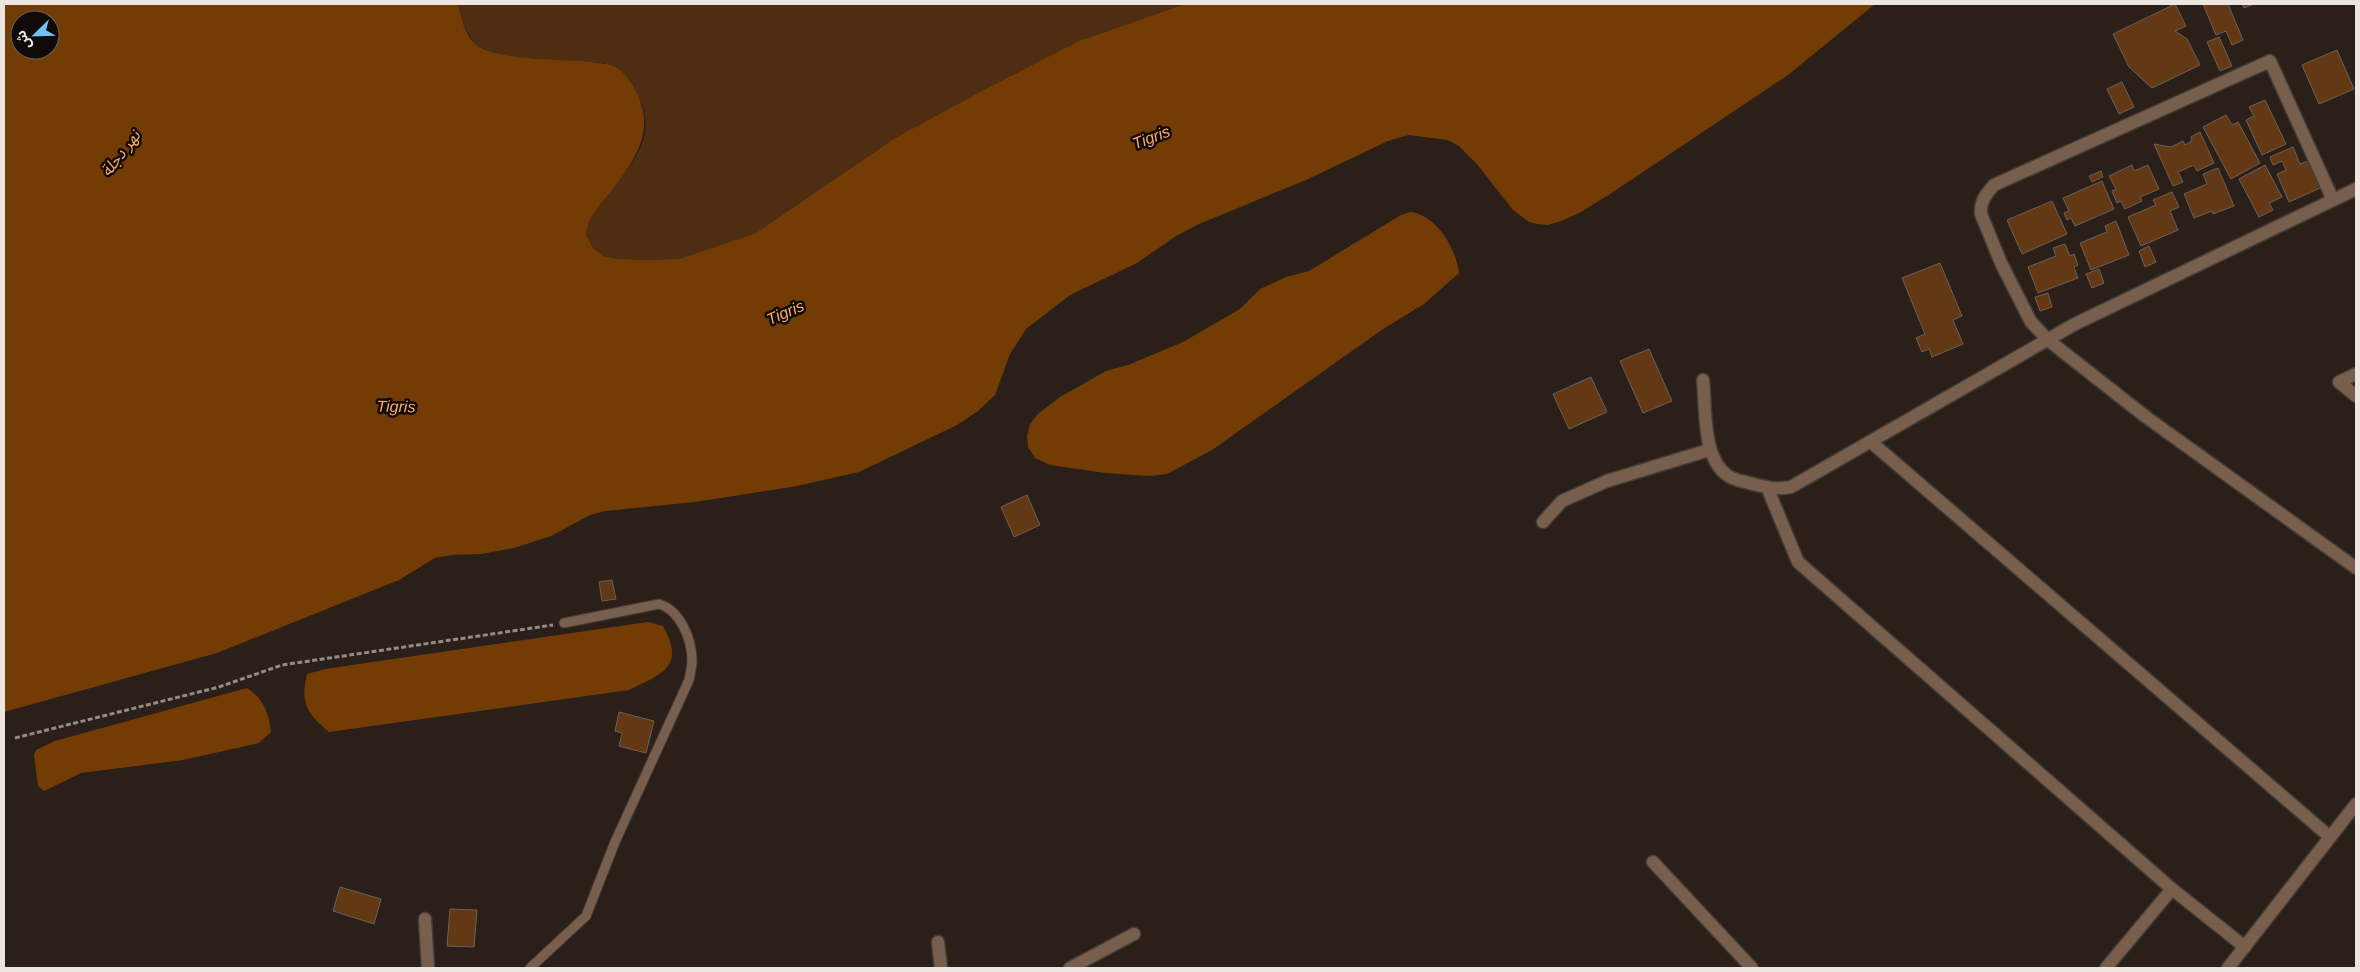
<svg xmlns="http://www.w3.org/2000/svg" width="2360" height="972" viewBox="0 0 2360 972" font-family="Helvetica,'Noto Sans Arabic',sans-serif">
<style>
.green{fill:#4f2d13}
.water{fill:#733c05;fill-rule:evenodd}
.building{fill:#633814;stroke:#6c6057}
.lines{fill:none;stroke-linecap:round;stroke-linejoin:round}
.lane-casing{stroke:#453c35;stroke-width:11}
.street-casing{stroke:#453c35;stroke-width:15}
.path{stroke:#938b85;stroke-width:3;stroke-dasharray:5 2.5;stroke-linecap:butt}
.lane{stroke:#785e4c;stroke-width:9}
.street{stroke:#785e4c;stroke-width:12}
.labels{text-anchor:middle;stroke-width:5;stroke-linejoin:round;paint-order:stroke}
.water-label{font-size:16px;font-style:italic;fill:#feaa6a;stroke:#100b08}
</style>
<rect width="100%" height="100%" fill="#2a2019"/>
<path class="green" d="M458,4H1185L1079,41L993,85L895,138L756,233L679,259L644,260L619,259L603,256L593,249L586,235C591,191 652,166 645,117C644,112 644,106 641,102C631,88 616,76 604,63L508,57L490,52L474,44L461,19Z"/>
<g class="water">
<path d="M4,4H458C461,17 464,31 473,42C490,62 564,58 591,62C600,63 613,64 620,70C625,74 631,82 634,88C657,128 637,157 612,190C600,205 588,216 586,235L593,248L603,256L619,259L644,260L679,259L756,233L895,138L993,85L1079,41L1185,4H1875L1788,75L1610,194L1581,212L1564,220L1548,225L1537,224L1529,222L1513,210L1476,163L1459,146L1448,140L1409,135L1388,141L1306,180L1199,224L1176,236L1137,263L1070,295L1026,329L1010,354L995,395L978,411L957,425L859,472L797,486L695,502L605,511L590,515L551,536L514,548L481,554L451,555L435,558L399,580L217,653L4,712ZM20,20H50V50H20Z"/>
<path d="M1411,212C1437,216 1456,248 1459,273L1424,304L1383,329L1212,450L1167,474L1150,476L1105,473L1050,465L1035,458L1028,447L1027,436L1030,424L1038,414L1060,397L1106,371L1128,365L1183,342L1240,309L1260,289L1286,277L1309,271L1401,215Z"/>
<path d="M648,622L663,626C686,667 662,674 629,690L329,732C307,713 300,704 307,674L325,669Z"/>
<path d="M247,688C263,698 269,713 271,732L259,743L183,760L81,773L44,791L38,786L34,755L36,750L55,741Z"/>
</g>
<g class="building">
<path d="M2175,4L2186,26L2175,31L2187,39L2200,65L2152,88L2129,67L2113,34Z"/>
<path d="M2203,4H2228L2243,40L2232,45L2226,31L2216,35Z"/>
<path d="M2242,4H2254L2244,8Z"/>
<path d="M2219,37L2232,66L2220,71L2207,42Z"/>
<path d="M2337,50L2354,89L2319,104L2302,65Z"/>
<path d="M2122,82L2134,107L2119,114L2107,89Z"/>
<path d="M2265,100L2286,144L2262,155L2246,120L2254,116L2249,107Z"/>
<path d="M2226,115L2232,125L2238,122L2260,163L2231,179L2203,127Z"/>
<path d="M2200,132L2214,163L2197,171L2194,165L2178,172L2183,182L2173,186L2154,144L2171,147L2183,141L2185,145L2192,141L2191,137Z"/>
<path d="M2293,147L2300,164L2308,161L2320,188L2289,202L2277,174L2286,170L2282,161L2273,165L2270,157Z"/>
<path d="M2132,165L2134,171L2148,165L2159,189L2140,197L2142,201L2125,209L2121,201L2117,203L2112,191L2116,189L2109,176Z"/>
<path d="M2265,165L2282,197L2269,203L2273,210L2259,217L2239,179Z"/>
<path d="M2218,168L2234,206L2213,214L2212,211L2194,218L2184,194L2207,184L2203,174Z"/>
<path d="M2101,171L2103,177L2092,182L2089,176Z"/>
<path d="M2102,181L2114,209L2075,226L2071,218L2067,220L2064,213L2069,211L2063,198Z"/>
<path d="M2172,192L2179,207L2170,211L2178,230L2141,246L2128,217L2156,205L2153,200Z"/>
<path d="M2052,201L2067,234L2022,254L2007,220Z"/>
<path d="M2116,221L2129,255L2091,270L2080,243L2107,232L2105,226Z"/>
<path d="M2065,244L2070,256L2074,254L2078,265L2074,267L2078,278L2038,293L2028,267L2056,256L2053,248Z"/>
<path d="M2149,246L2156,262L2145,267L2139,251Z"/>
<path d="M1940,263L1962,316L1953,320L1963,344L1932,357L1929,349L1922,352L1916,338L1925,334L1902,278Z"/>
<path d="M2099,269L2104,283L2092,288L2086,274Z"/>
<path d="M2048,293L2052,307L2040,311L2035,297Z"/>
<path d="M1649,349L1672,401L1643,413L1620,361Z"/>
<path d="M1591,377L1607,412L1569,429L1553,394Z"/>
<path d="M1027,495L1040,525L1014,537L1001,507Z"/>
<path d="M612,580L616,599L602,601L599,582Z"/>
<path d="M619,712L654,721L646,753L619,746L622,733L615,731Z"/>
<path d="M340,887L381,899L374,924L333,911Z"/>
<path d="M450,909L477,910L474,947L447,946Z"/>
</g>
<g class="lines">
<defs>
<path id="lane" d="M530,968L586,916L615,842L689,680C690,674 692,667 692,661C692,639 680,610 659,604L564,623"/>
<g id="street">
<path d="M2333,200L2270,61L1994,185C1986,194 1980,201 1981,214L2001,263L2031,322L2048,340L2146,417L2356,568"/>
<path d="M2356,374L2339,382L2356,396"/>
<path d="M1703,380C1706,408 1702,457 1727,475C1733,480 1742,481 1749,483C1764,487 1776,490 1791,487L2075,324L2356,189"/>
<path d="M1871,442L2330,837"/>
<path d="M1767,487L1798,562L2172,889L2106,968"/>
<path d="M1543,522L1562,501L1607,481L1709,450"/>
<path d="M1653,862L1752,968"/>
<path d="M2172,889L2245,947"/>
<path d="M425,919L428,968"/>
<path d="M938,942L941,968"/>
<path d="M1070,968L1134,934"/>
<path d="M2228,968L2356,804"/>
</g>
</defs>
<use href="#lane" class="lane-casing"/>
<use href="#street" class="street-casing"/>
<path class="path" d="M15,738L219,687L282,665L553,625"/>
<use href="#lane" class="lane"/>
<use href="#street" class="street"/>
</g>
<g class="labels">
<g class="water-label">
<text transform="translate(1151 137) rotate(-21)" y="6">Tigris</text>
<text transform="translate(120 153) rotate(-52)" y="6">نهر دجلة</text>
<text transform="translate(785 312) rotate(-23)" y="6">Tigris</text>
<text transform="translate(396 406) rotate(1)" y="6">Tigris</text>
</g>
</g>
<rect width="2360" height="972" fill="none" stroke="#ece5e0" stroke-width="10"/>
<g transform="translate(35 35) rotate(247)"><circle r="24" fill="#100b08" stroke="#68625e"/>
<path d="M0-4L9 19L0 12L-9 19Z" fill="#6fc2f4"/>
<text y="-8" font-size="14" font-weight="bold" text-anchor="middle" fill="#ece5e0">ش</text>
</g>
</svg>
